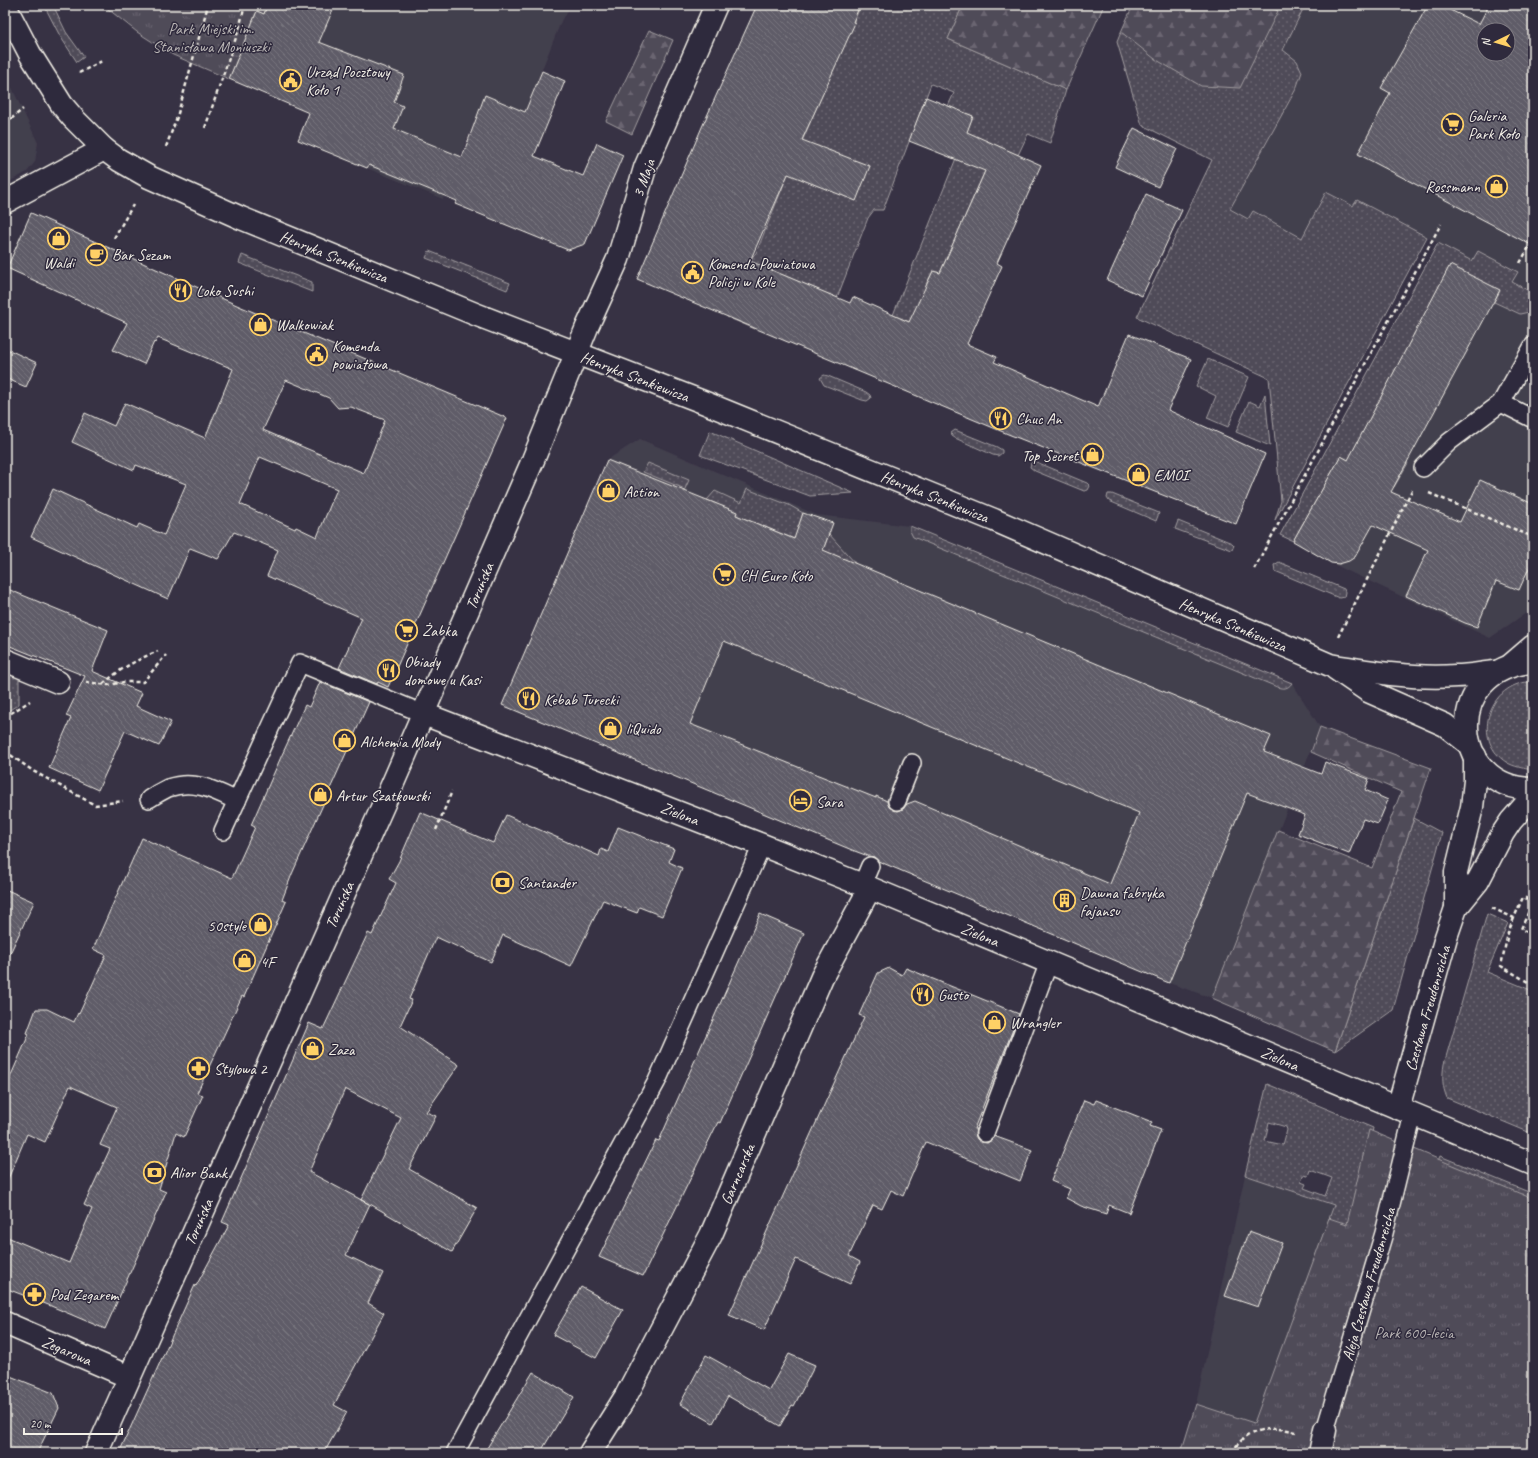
<svg xmlns="http://www.w3.org/2000/svg" width="1538" height="1458" viewBox="0 0 1538 1458" font-family="Caveat,sans-serif">
<style>
.built{fill:#433f4e;fill-rule:evenodd}
.grass{fill:url(#grass-dots);stroke:#a29ea0;fill-rule:evenodd}
.forest{fill:url(#forest-firs);stroke:#a29ea0}
.park{fill:url(#park-tufts);stroke:#a29ea0}
.building{fill:url(#building-back-hatch);stroke:#f4f1e8;fill-rule:evenodd}
.lines{fill:none;stroke-linecap:round;stroke-linejoin:round}
.service-casing{stroke:#f4f1e8;stroke-width:20}
.pedestrian-casing{stroke:#f4f1e8;stroke-width:25}
.minor-casing{stroke:#f4f1e8;stroke-width:25}
.tertiary-casing{stroke:#f4f1e8;stroke-width:25}
.path{stroke:#f4f1e8;stroke-width:2.5;stroke-dasharray:4 3;stroke-linecap:butt}
.service{stroke:#2f2a3d;stroke-width:17}
.pedestrian{stroke:#2f2a3d;stroke-width:22}
.minor{stroke:#2f2a3d;stroke-width:22}
.tertiary{stroke:#2f2a3d;stroke-width:22}
.labels{text-anchor:middle;stroke-width:3;stroke-linejoin:round;paint-order:stroke}
.park-label{font-size:16px;fill:#bbb7b6;stroke:#2f2a3d}
.poi-label{font-size:16px;fill:#f4f1e8;stroke:#2f2a3d;text-anchor:start}
.street-label{font-size:16px;fill:#f4f1e8;stroke:#2f2a3d}
</style>
<defs>
<pattern id="grass-dots" width="8" height="8" patternUnits="userSpaceOnUse"><rect width="8" height="8" fill="#504b59"/><path d="M2 2h.1M6 6h.1" fill="none" stroke="#6a6571" stroke-width="1.8" stroke-linecap="round"/></pattern>
<pattern id="forest-firs" width="22" height="20" patternUnits="userSpaceOnUse"><rect width="22" height="20" fill="#504b59"/><path d="M5 1l3.5 6h-7zM16 11l3.5 6h-7z" fill="#6a6571"/></pattern>
<pattern id="park-tufts" width="24" height="20" patternUnits="userSpaceOnUse"><rect width="24" height="20" fill="#504b59"/><path d="M3 7l-1-3M5 7V3M7 7l1-3M15 17l-1-3M17 17v-4M19 17l1-3" fill="none" stroke="#6a6571"/></pattern>
<pattern id="building-back-hatch" width="6" height="6" patternUnits="userSpaceOnUse"><rect width="6" height="6" fill="#5f5c67"/><path d="M-1 5l2 2M0 0l6 6M5-1l2 2" fill="none" stroke="#77747d"/></pattern>
</defs>
<rect width="100%" height="100%" fill="#373244"/>
<filter id="ink" filterUnits="userSpaceOnUse"><feTurbulence type="fractalNoise" baseFrequency=".025" numOctaves="2"/><feDisplacementMap in="SourceGraphic" scale="8" xChannelSelector="R" yChannelSelector="G"/><feConvolveMatrix kernelMatrix="1 2 1 2 8 2 1 2 1" color-interpolation-filters="sRGB"/></filter>
<g filter="url(#ink)">
<g class="built">
<path d="M267,5H570L566,15L562,19L525,112L485,95L443,199L298,140L309,112L229,79L257,11Z"/>
<path d="M1305,5H1533V608L1490,638L1331,563L1280,535L1438,243L1357,200L1353,206L1326,192L1302,238L1253,212L1248,219L1230,209L1296,89L1302,72L1297,61L1283,50ZM1484,30H1508V54H1484Z"/>
<path d="M5,73L38,143L35,162L27,172L5,184Z"/>
<path d="M640,439L817,515L910,526L1292,683L1320,727L1212,998L1169,983L879,861L502,705L607,460Z"/>
<path d="M1245,1175L1334,1205L1254,1423L1196,1404Z"/>
</g>
<g class="grass">
<path d="M49,5H53L66,32L84,57L77,62L60,36L45,7Z"/>
<path d="M861,5H963L948,39L1066,90L1050,143L1028,134L1018,155L996,146L940,273L933,271L926,284L955,297L939,334L893,315L973,116L948,106L954,93L931,84L883,210H874L868,218L837,298L778,273L755,329L727,317C732,305 748,258 756,253L790,169Z"/>
<path d="M1265,5H1305L1283,50L1297,61L1302,72L1296,89L1230,209L1248,219L1253,211L1302,238L1326,192L1353,206L1357,200L1427,237L1275,520L1281,501L1269,378L1137,317L1212,160L1142,125L1117,42L1121,32L1133,40L1278,11Z"/>
<path d="M1438,243L1472,261L1478,251L1518,272L1512,282L1533,293V311L1520,314L1494,302L1500,291L1450,266L1361,436L1408,463L1394,487L1341,456L1293,541L1280,535Z"/>
<path d="M429,251L510,283L507,290L426,258Z"/>
<path d="M242,255L312,282V292L239,263Z"/>
<path d="M1208,359L1249,377L1228,427L1207,418L1216,396L1196,386Z"/>
<path d="M824,375L828,376L866,392L870,395L871,398L867,401L862,400L824,385L820,378Z"/>
<path d="M1265,394L1270,446L1236,432L1249,401L1260,406Z"/>
<path d="M955,430L997,447L1002,450V453L998,456L993,455L955,438L952,436L951,433Z"/>
<path d="M710,431L853,493L810,496L700,455Z"/>
<path d="M1034,461L1087,483L1090,486L1088,490L1084,491L1035,471L1030,467L1031,463Z"/>
<path d="M648,463L689,480L685,489L643,472Z"/>
<path d="M747,489L789,505L803,513L796,535L825,545L829,534L856,564L716,507L717,504L707,500L715,491L741,503Z"/>
<path d="M1108,494H1112L1159,513L1156,521L1109,501L1107,498Z"/>
<path d="M1178,521L1232,543L1234,545L1232,550L1175,529Z"/>
<path d="M910,526L1292,683C1288,689 1283,689 1277,687L913,537L910,531Z"/>
<path d="M1279,562L1344,589L1345,592L1344,597L1339,598L1275,571L1274,565Z"/>
<path d="M5,668L19,673V704L5,713Z"/>
<path d="M1533,682V769L1532,770C1523,768 1514,767 1506,762C1475,742 1485,695 1518,684C1522,682 1528,682 1533,682Z"/>
<path d="M1414,818L1442,833L1393,1010L1335,1051Z"/>
<path d="M1487,914L1508,923L1487,972L1533,991V1134L1447,1098C1442,1086 1442,1077 1444,1064Z"/>
<path d="M1267,1084L1373,1128L1355,1214L1293,1318L1334,1205L1245,1175ZM1269,1122L1286,1127L1287,1130L1283,1145L1265,1141ZM1310,1170L1332,1178L1325,1196L1304,1188L1306,1184L1301,1182L1303,1175L1308,1176Z"/>
<path d="M1440,1156L1531,1193L1527,1203L1433,1173Z"/>
</g>
<g class="forest">
<path d="M963,5H1104L1066,90L948,39Z"/>
<path d="M1133,5H1265L1278,11L1240,88L1201,86L1155,59L1121,32Z"/>
<path d="M649,30L673,40L632,134L606,121Z"/>
<path d="M1320,727L1431,768L1335,1051L1212,998L1278,830L1372,868L1401,792L1311,752Z"/>
</g>
<g class="park">
<path d="M103,5H267L264,14L257,11L229,79L173,55L137,32Z"/>
<path d="M1369,1130L1533,1199V1453H1181L1196,1404L1254,1423L1329,1218L1347,1224Z"/>
</g>
<g class="building">
<path d="M267,5H335L319,42L404,75L394,102L403,106L394,129L462,157L485,95L525,112L542,71L565,81L534,156L583,176L597,143L623,155L585,244L568,250L482,215L455,204L457,201L369,165L367,168L298,140L309,113L229,79L257,11L264,14Z"/>
<path d="M757,5H860L853,22L855,23L802,140L870,166L856,201L788,174L750,261L850,303L853,297L909,322L933,271L940,273L985,171L909,141L926,97L973,116L967,132L1041,165L997,263L1002,266L967,344L997,357L994,362L1098,407L1129,334L1191,359L1168,410L1265,454L1236,524L1008,434L637,279L702,127Z"/>
<path d="M1428,5H1440L1479,24L1489,5H1533V246L1358,154L1390,93L1381,88ZM1484,30H1508V54H1484Z"/>
<path d="M1134,128L1177,149L1158,187L1115,167Z"/>
<path d="M1146,194L1182,210L1142,296L1107,280Z"/>
<path d="M31,213L239,306L507,418L388,687L378,682L377,684L339,668L362,618L267,576L278,550L234,532L218,559L190,548L168,599L31,537L53,489L137,528L139,524L164,535L186,484L136,465L134,470L72,442L85,413L114,426L125,403L205,438L233,369L158,338L155,343L154,342L144,364L113,350L127,323L7,268ZM286,380L329,398L338,408L351,407L385,420L364,473L263,430ZM260,457L337,489L317,537L296,527L295,529L240,504Z"/>
<path d="M1450,265L1500,290L1391,492L1460,522L1480,480L1533,504V559L1519,590L1496,581L1477,627L1465,623L1406,596L1428,550L1373,525L1355,557L1349,561L1339,564L1331,563L1293,541L1341,456L1348,460Z"/>
<path d="M5,348L37,363L26,387L5,378Z"/>
<path d="M607,460L737,512L736,515L794,539L803,513L833,523L823,550L1271,736L1264,752L1321,774L1325,762L1369,779L1365,790L1388,800L1378,824L1363,819L1349,854L1298,834L1305,815L1247,793L1169,983L878,861L874,857L868,856L852,850L502,705ZM724,641L1139,813L1110,884L915,801L907,804L903,809L898,811L894,810L889,807L887,801L876,796V798L690,724Z"/>
<path d="M5,588L108,630L92,671L142,693L136,706L171,722L159,746L125,731L98,790L49,768L71,718L66,716L85,676L5,644Z"/>
<path d="M320,682L369,702L292,874L282,900L286,902L244,997L242,996L197,1093L203,1095L184,1137L176,1133L159,1189L166,1192L105,1329L51,1306L5,1288V1236L69,1263L92,1209L84,1205L110,1149L100,1145L117,1107L70,1086L45,1142L27,1134L5,1186V1089L29,1034L27,1033L36,1009H47L74,1022L78,1013L79,1014L106,955L93,949L142,838L232,878L255,827L251,825L281,757L305,705L309,707Z"/>
<path d="M420,812L493,843L506,815L599,856L601,849L608,852L618,827L674,849L669,862L682,868L662,916L639,907L637,913L603,900L571,966L503,935L491,962L436,937L409,999L412,1000L400,1026L459,1065L426,1112L436,1116L409,1169L477,1208L452,1252L370,1204L346,1255L383,1273L368,1303L384,1313L334,1405L347,1412L324,1453H119L195,1285L196,1286L229,1225L222,1222L309,1023L323,1029L368,933L372,935L396,883L389,879L399,861ZM345,1089L401,1118L361,1200L369,1204L309,1172Z"/>
<path d="M5,889L34,902L5,964Z"/>
<path d="M760,914L804,933L720,1123L718,1122L643,1276L599,1257L656,1140L659,1141Z"/>
<path d="M889,968L902,975L906,968L1019,1014L974,1129H976L975,1134L977,1139L981,1142L987,1143L992,1140L994,1136L1032,1150L1020,1181L926,1142L903,1196L891,1190L882,1209L873,1205L849,1256L860,1262L850,1284L796,1259L764,1330L729,1315L864,1017L859,1015L878,973Z"/>
<path d="M1084,1100L1094,1104L1096,1100L1152,1122L1150,1126L1161,1130L1129,1213L1109,1205L1106,1214L1081,1206L1066,1198L1070,1189L1051,1181Z"/>
<path d="M1249,1231L1282,1243L1258,1307L1225,1296Z"/>
<path d="M581,1287L623,1310L596,1358L553,1335Z"/>
<path d="M789,1354L815,1365L794,1406L792,1405L780,1426L728,1396L713,1423L680,1404L706,1355L769,1390Z"/>
<path d="M533,1372L574,1397L540,1453H484Z"/>
<path d="M5,1374L53,1393L59,1408L37,1453H5Z"/>
</g>
<g class="lines">
<defs>
<g id="service">
<path d="M1501,403L1533,419"/>
<path d="M1423,468L1449,442L1501,403L1533,346"/>
<path d="M149,799C155,795 162,791 168,788C194,779 214,790 237,801"/>
<path d="M897,801L912,763"/>
<path d="M223,831L300,663L424,714"/>
<path d="M862,885L870,866"/>
<path d="M985,1133L1049,962"/>
<path d="M1325,1430L1384,1233L1413,1114"/>
<path d="M455,1453L657,1081L762,845"/>
</g>
<path id="pedestrian" d="M1320,1453L1325,1430"/>
<g id="minor">
<path d="M5,660L58,682"/>
<path d="M1512,664L1533,646"/>
<path d="M424,714L762,845L870,888L1533,1164"/>
<path d="M1456,908V872L1472,807L1475,781V756"/>
<path d="M1398,1108L1446,937L1456,908L1478,881L1503,833L1511,821L1533,796"/>
<path d="M5,1323L129,1377"/>
<path d="M590,1453L626,1396L711,1235L822,977L870,888"/>
</g>
<g id="tertiary">
<path d="M5,6L30,54L62,105L74,119L104,149L119,160L149,177L241,218L475,314L703,402L994,520L1330,665C1371,672 1414,679 1456,676C1469,676 1482,673 1495,672"/>
<path d="M5,202L104,149"/>
<path d="M1533,662C1441,668 1449,789 1533,789"/>
<path d="M1336,669L1368,691L1445,725L1469,744"/>
<path d="M96,1453L393,783L533,460L587,327L618,259L645,168L716,5"/>
</g>
</defs>
<use href="#service" class="service-casing"/>
<use href="#pedestrian" class="pedestrian-casing"/>
<use href="#minor" class="minor-casing"/>
<use href="#tertiary" class="tertiary-casing"/>
<g class="path">
<path d="M79,73L102,61"/>
<path d="M11,119L23,109"/>
<path d="M205,128L239,29L245,5"/>
<path d="M166,147L177,117L208,5"/>
<path d="M114,238L133,205"/>
<path d="M1520,263L1533,240"/>
<path d="M1429,493L1533,537"/>
<path d="M1254,569L1441,224"/>
<path d="M1338,637L1412,490"/>
<path d="M86,682L108,685L124,682H143L166,655"/>
<path d="M103,684C120,669 136,660 158,651"/>
<path d="M5,717L30,701"/>
<path d="M5,751L33,771L95,805L123,801"/>
<path d="M436,830L452,791"/>
<path d="M1492,908L1514,918L1523,897L1533,901"/>
<path d="M1514,918L1508,933L1501,966L1533,985"/>
<path d="M1527,932L1521,929L1533,902"/>
<path d="M1232,1453C1245,1428 1272,1425 1296,1432"/>
</g>
<use href="#service" class="service"/>
<use href="#pedestrian" class="pedestrian"/>
<use href="#minor" class="minor"/>
<use href="#tertiary" class="tertiary"/>
</g>
</g>
<defs>
<symbol id="civic-ring" viewBox="-11 -11 22 22"><circle r="9.5" fill="#2f2a3d" stroke="#ffd166" stroke-width="1.5"/><path d="M-.6-6.5H3V-4.5H.6V-3L4-1V1h2V6H-6V1h2V-1L-.6-3ZM-1.2 2.5V6h2.4V2.5Z" fill="#ffd166"/></symbol>
<symbol id="supermarket-ring" viewBox="-11 -11 22 22"><circle r="9.5" fill="#2f2a3d" stroke="#ffd166" stroke-width="1.5"/><path d="M-6-5.5h2.5l.6 2H6L4.5 2H-2.5L-4.4-4H-6ZM-1.5 3.2a1.3 1.3 0 1 0 .1 0ZM3 3.2a1.3 1.3 0 1 0 .1 0Z" fill="#ffd166"/></symbol>
<symbol id="shop-ring" viewBox="-11 -11 22 22"><circle r="9.5" fill="#2f2a3d" stroke="#ffd166" stroke-width="1.5"/><path d="M-5-2.5h2.3a2.7 3.5 0 0 1 5.4 0H5L5.5 6h-11ZM-1.5-2.5h3a1.5 2.3 0 0 0-3 0Z" fill="#ffd166"/></symbol>
<symbol id="cafe-ring" viewBox="-11 -11 22 22"><circle r="9.5" fill="#2f2a3d" stroke="#ffd166" stroke-width="1.5"/><path d="M-5.5-4.5H6V0H3Q3 3.5 0 3.5H-2.5Q-5.5 3.5-5.5 0ZM3-3.2v2h1.7v-2ZM-6 4.5H4V6H-6Z" fill="#ffd166"/></symbol>
<symbol id="restaurant-ring" viewBox="-11 -11 22 22"><circle r="9.5" fill="#2f2a3d" stroke="#ffd166" stroke-width="1.5"/><path d="M-5-6h1v4h1v-4h1v4h1v-4h1v5L-1.5 .5V6h-2V.5L-5-1ZM5-6V6H3V1.5H1.5Q1.5-4 5-6Z" fill="#ffd166"/></symbol>
<symbol id="hotel-ring" viewBox="-11 -11 22 22"><circle r="9.5" fill="#2f2a3d" stroke="#ffd166" stroke-width="1.5"/><path d="M-6-4.5h1.5V1H6V5H4.5V3h-9V5H-6ZM-4 0a1.8 1.8 0 1 1 3.6 0ZM.5 0V-2.5h3Q6-2.5 6 0Z" fill="#ffd166"/></symbol>
<symbol id="bank-ring" viewBox="-11 -11 22 22"><circle r="9.5" fill="#2f2a3d" stroke="#ffd166" stroke-width="1.5"/><path d="M-6-4H6V4H-6ZM0-2.3a2.3 2.3 0 1 0 0 4.6a2.3 2.3 0 1 0 0-4.6Z" fill="#ffd166"/></symbol>
<symbol id="building-ring" viewBox="-11 -11 22 22"><circle r="9.5" fill="#2f2a3d" stroke="#ffd166" stroke-width="1.5"/><path d="M-4-6H4V6H1V3H-1V6H-4ZM-2.5-4.3h1.7v1.8h-1.7ZM.8-4.3h1.7v1.8H.8ZM-2.5-1h1.7V.8h-1.7ZM.8-1h1.7V.8H.8Z" fill="#ffd166"/></symbol>
<symbol id="pharmacy-ring" viewBox="-11 -11 22 22"><circle r="9.5" fill="#2f2a3d" stroke="#ffd166" stroke-width="1.5"/><path d="M-2-6h4v4h4v4h-4v4h-4v-4h-4v-4h4Z" fill="#ffd166"/></symbol>
</defs>
<g fill-rule="evenodd">
<use href="#civic-ring" x="278" y="68" width="25" height="25"/>
<use href="#supermarket-ring" x="1440" y="112" width="25" height="25"/>
<use href="#shop-ring" x="1484" y="174" width="25" height="25"/>
<use href="#shop-ring" x="46" y="226" width="25" height="25"/>
<use href="#cafe-ring" x="84" y="242" width="25" height="25"/>
<use href="#civic-ring" x="680" y="260" width="25" height="25"/>
<use href="#restaurant-ring" x="168" y="278" width="25" height="25"/>
<use href="#shop-ring" x="248" y="312" width="25" height="25"/>
<use href="#civic-ring" x="304" y="342" width="25" height="25"/>
<use href="#restaurant-ring" x="988" y="406" width="25" height="25"/>
<use href="#shop-ring" x="1080" y="442" width="25" height="25"/>
<use href="#shop-ring" x="1126" y="462" width="25" height="25"/>
<use href="#shop-ring" x="596" y="478" width="25" height="25"/>
<use href="#supermarket-ring" x="712" y="562" width="25" height="25"/>
<use href="#supermarket-ring" x="394" y="618" width="25" height="25"/>
<use href="#restaurant-ring" x="376" y="658" width="25" height="25"/>
<use href="#restaurant-ring" x="516" y="686" width="25" height="25"/>
<use href="#shop-ring" x="598" y="716" width="25" height="25"/>
<use href="#shop-ring" x="332" y="728" width="25" height="25"/>
<use href="#shop-ring" x="308" y="782" width="25" height="25"/>
<use href="#hotel-ring" x="788" y="788" width="25" height="25"/>
<use href="#bank-ring" x="490" y="870" width="25" height="25"/>
<use href="#building-ring" x="1052" y="888" width="25" height="25"/>
<use href="#shop-ring" x="248" y="912" width="25" height="25"/>
<use href="#shop-ring" x="232" y="948" width="25" height="25"/>
<use href="#restaurant-ring" x="910" y="982" width="25" height="25"/>
<use href="#shop-ring" x="982" y="1010" width="25" height="25"/>
<use href="#shop-ring" x="300" y="1036" width="25" height="25"/>
<use href="#pharmacy-ring" x="186" y="1056" width="25" height="25"/>
<use href="#bank-ring" x="142" y="1160" width="25" height="25"/>
<use href="#pharmacy-ring" x="22" y="1282" width="25" height="25"/>
</g>
<g class="labels">
<g class="park-label">
<text x="211" y="34">Park Miejski im.<tspan x="211" dy="18">Stanisława Moniuszki</tspan></text>
<text x="1414" y="1338">Park 600-lecia</text>
</g>
<g class="poi-label">
<text x="306" y="77">Urząd Pocztowy<tspan x="306" dy="18">Koło 1</tspan></text>
<text x="1468" y="121">Galeria<tspan x="1468" dy="18">Park Koło</tspan></text>
<text x="1480" y="192" text-anchor="end">Rossmann</text>
<text x="112" y="260">Bar Sezam</text>
<text x="59" y="268" text-anchor="middle">Waldi</text>
<text x="708" y="269">Komenda Powiatowa<tspan x="708" dy="18">Policji w Kole</tspan></text>
<text x="196" y="296">Loko Sushi</text>
<text x="276" y="330">Walkowiak</text>
<text x="332" y="351">Komenda<tspan x="332" dy="18">powiatowa</tspan></text>
<text x="1016" y="424">Chuc An</text>
<text x="1078" y="461" text-anchor="end">Top Secret</text>
<text x="1154" y="480">EMOI</text>
<text x="624" y="497">Action</text>
<text x="740" y="581">CH Euro Koło</text>
<text x="422" y="636">Żabka</text>
<text x="404" y="667">Obiady<tspan x="404" dy="18">domowe u Kasi</tspan></text>
<text x="544" y="705">Kebab Turecki</text>
<text x="626" y="734">liQuido</text>
<text x="360" y="747">Alchemia Mody</text>
<text x="336" y="801">Artur Szatkowski</text>
<text x="816" y="807">Sara</text>
<text x="518" y="888">Santander</text>
<text x="1080" y="898">Dawna fabryka<tspan x="1080" dy="18">fajansu</tspan></text>
<text x="246" y="931" text-anchor="end">50style</text>
<text x="260" y="967">4F</text>
<text x="938" y="1000">Gusto</text>
<text x="1010" y="1028">Wrangler</text>
<text x="328" y="1055">Zaza</text>
<text x="214" y="1074">Stylowa 2</text>
<text x="170" y="1178">Alior Bank</text>
<text x="50" y="1300">Pod Zegarem</text>
</g>
<g class="street-label">
<text transform="translate(643 178) rotate(-71)" y="6">3 Maja</text>
<text transform="translate(334 256) rotate(22)" y="6">Henryka Sienkiewicza</text>
<text transform="translate(635 376) rotate(21)" y="6">Henryka Sienkiewicza</text>
<text transform="translate(935 496) rotate(22)" y="6">Henryka Sienkiewicza</text>
<text transform="translate(479 586) rotate(-67)" y="6">Toruńska</text>
<text transform="translate(1233 624) rotate(23)" y="6">Henryka Sienkiewicza</text>
<text transform="translate(680 813) rotate(21)" y="6">Zielona</text>
<text transform="translate(339 905) rotate(-66)" y="6">Toruńska</text>
<text transform="translate(980 934) rotate(22)" y="6">Zielona</text>
<text transform="translate(1427 1008) rotate(-74)" y="6">Czesława Freudenreicha</text>
<text transform="translate(1280 1058) rotate(23)" y="6">Zielona</text>
<text transform="translate(737 1174) rotate(-67)" y="6">Garncarska</text>
<text transform="translate(198 1222) rotate(-66)" y="6">Toruńska</text>
<text transform="translate(1368 1284) rotate(-74)" y="6">Aleja Czesława Freudenreicha</text>
<text transform="translate(67 1350) rotate(23)" y="6">Zegarowa</text>
</g>
</g>
<rect width="1538" height="1458" fill="none" stroke="#2f2a3d" stroke-width="20"/>
<rect x="10" y="10" width="1518" height="1438" fill="none" stroke="#f4f1e8" stroke-width="1.5" filter="url(#ink)"/>
<g transform="translate(1496 42) rotate(265)"><circle r="19" fill="#2f2a3d" stroke="#7e7a81"/>
<path d="M0-3L7 15L0 10L-7 15Z" fill="#ffd166"/>
<text y="-6" font-size="11" font-weight="bold" text-anchor="middle" fill="#f4f1e8">N</text>
</g>
<path d="M24 1428v6h98v-6" fill="none" stroke="#f4f1e8" stroke-width="2"/>
<text x="30" y="1428" font-size="12" fill="#f4f1e8" stroke="#2f2a3d" stroke-width="3" paint-order="stroke">20 m</text>
</svg>
